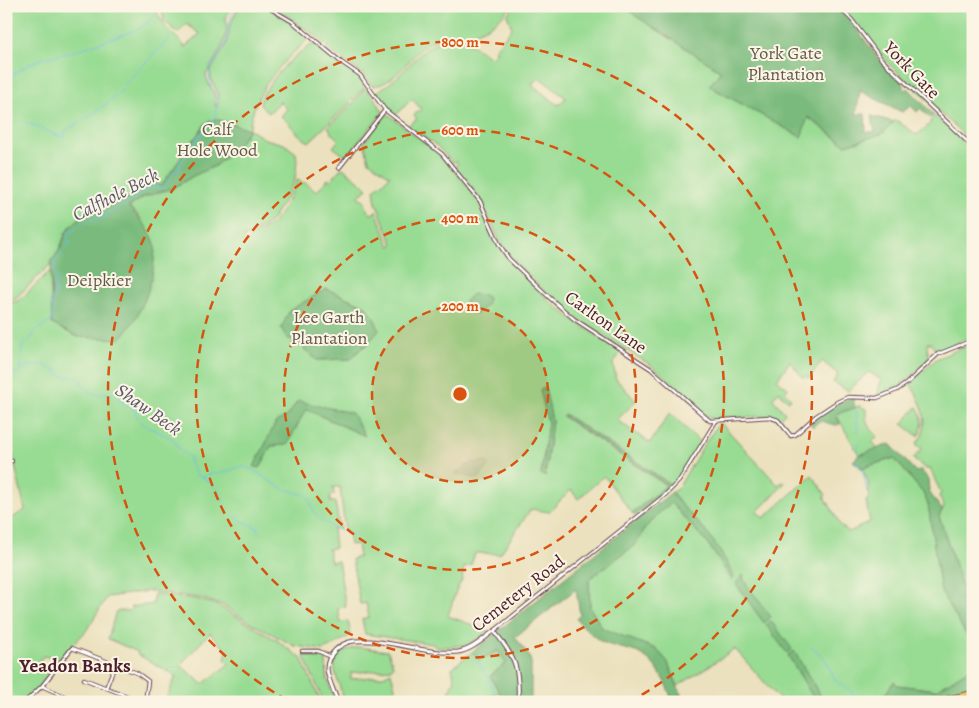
<svg xmlns="http://www.w3.org/2000/svg" width="979" height="708" viewBox="0 0 979 708" font-family="Alegreya,serif">
<style>
.green{fill:#98db93;stroke:#717d5f;fill-rule:evenodd}
.forest{fill:#7abb7d;stroke:#626d54}
.lines{fill:none;stroke-linecap:round;stroke-linejoin:round}
.stream{stroke:#6bbbe6;stroke-width:1}
.minor-casing{stroke:#623c41;stroke-width:4.5}
.tertiary-casing{stroke:#623c41;stroke-width:5}
.trunk-casing{stroke:#623c41;stroke-width:6}
.minor{stroke:#fff;stroke-width:2.5}
.tertiary{stroke:#fff;stroke-width:3}
.trunk{stroke:#f2c36a;stroke-width:4.5}
.ring{fill:none;stroke:#d8530f;stroke-width:2.5;stroke-dasharray:9 6}
.labels{text-anchor:middle;stroke-width:4;stroke-linejoin:round;paint-order:stroke}
.park-label{font-size:18px;fill:#61574a;stroke:#fcf5e5}
.street-label{font-size:18px;fill:#4a1f2b;stroke:#fcf5e5}
.water-label{font-size:19px;font-style:italic;fill:#56566c;stroke:#fcf5e5}
.neighbourhood-label{font-size:19px;font-weight:bold;fill:#4a1f2b;stroke:#fcf5e5}
.centre{fill:#d8530f;stroke:#fcf5e5;stroke-width:2.5}
.ring-label{font-size:15px;text-anchor:middle;font-weight:bold;fill:#d8530f;stroke:#fcf5e5;stroke-width:4;stroke-linejoin:round;paint-order:stroke}
</style>
<rect width="100%" height="100%" fill="#fcf5e5"/>
<filter id="ink" filterUnits="userSpaceOnUse"><feTurbulence type="fractalNoise" baseFrequency=".02" numOctaves="2"/><feDisplacementMap in="SourceGraphic" scale="10" xChannelSelector="R" yChannelSelector="G"/><feConvolveMatrix kernelMatrix="1 2 1 2 8 2 1 2 1" color-interpolation-filters="sRGB"/></filter>
<filter id="wash" filterUnits="userSpaceOnUse"><feTurbulence type="fractalNoise" baseFrequency=".0096" numOctaves="4" result="noise"/><feDisplacementMap in="SourceGraphic" scale="20" xChannelSelector="R" yChannelSelector="G"/><feGaussianBlur stdDeviation="1.12" result="paint"/><feColorMatrix in="noise" values="0 0 0 0 0 0 0 0 0 0 0 0 0 0 0 0 0 1.4 0 .05"/><feComposite in="paint" operator="in"/></filter>
<g filter="url(#wash)">
<rect width="100%" height="100%" fill="#ebe1be"/>
<g class="green">
<path d="M6,6H160L156,11L165,26L184,45V48L200,34L187,24L178,33L164,21L161,6H232L226,18L227,31L223,45L206,75L208,83L215,95V106L217,107L219,95L211,80L210,72L227,43L230,25L239,6C246,6 256,4 263,6C273,9 306,30 308,39C279,66 255,89 249,129L265,139L284,144L296,153L297,161L295,179L288,194L272,220L249,236H245L243,243L246,244C251,234 262,231 271,225C278,219 294,190 297,180L307,184L316,192L328,179L331,181L339,170L343,168L368,188L358,197L364,200L368,212L372,214L376,211L390,246L393,245L376,203L374,190L390,176L369,161L364,142L386,115H389L439,154L464,182L481,205L495,240L509,261L554,305L572,319L621,352L613,364L616,379L636,401L617,420L650,443L670,413L701,443L671,487L670,484L564,414L563,417L667,486L632,513L604,476L578,499L571,490L549,512L531,509L500,554L475,553L471,565L464,567L462,580L456,591L448,616L489,631L474,641L466,645L436,648L433,644L365,634L362,619L369,617L366,603L360,604L352,559L359,557L357,544L350,545L348,533L345,531L340,487H333L334,495H330V502H335L340,529L333,528L335,548L328,549L331,562L338,561L346,607L338,608L340,622L348,621L351,635L332,646L323,650L295,646L253,624L222,605L200,598L150,591L107,597L86,631L59,659L43,656L38,664L49,674C41,683 31,699 18,702C14,703 10,700 6,698V522L25,510L6,426V305L20,300L50,271L52,324L78,337L141,218L129,207L144,197L173,188L195,175L215,166L249,130L215,119L205,124L161,186L134,195L128,199L121,200L94,212L84,214L65,234L60,249L49,266L17,297L6,302ZM326,289L366,306L370,343L360,349L351,359L317,360L295,341L322,293ZM545,388L552,421L545,476L541,474L548,423ZM298,401L364,435L305,409L287,445L271,446L276,422L286,417Z"/>
<path d="M269,6H511C501,20 483,32 466,34C449,37 441,35 426,45C410,57 393,86 372,86L363,74L331,51L316,36L287,16Z"/>
<path d="M514,6H624L636,16L721,71L709,86L801,137L807,117L846,145L881,134L896,120L917,135L930,124V121L935,116L973,151V336L940,351L939,348L935,350L932,343H927L929,360C913,375 899,390 877,396L881,380L869,372L848,391L833,382L838,374L822,361L809,378L805,376L803,378L790,361L777,380L788,388L785,393L791,398L789,401L782,396L780,391L772,398L785,413L779,419L768,416L717,420L707,417L673,383L649,364L616,344L573,316L547,294L511,258L501,244L481,200L455,166L458,164L456,161L453,163L436,145L407,126L417,119L414,115L421,109L412,99L396,115L377,92C383,87 390,84 396,78C422,54 431,34 471,38L473,39L470,44L491,57L497,52L494,50L512,28L507,15ZM540,78L566,98L558,105L531,84Z"/>
<path d="M839,6H970L973,24V144L884,59L849,16Z"/>
<path d="M317,44L358,76L364,87L352,101L309,142C297,136 291,124 281,116L287,109L280,102L269,113L260,105C261,88 300,45 317,44Z"/>
<path d="M365,88L376,100L383,112L346,157L333,147L339,140L330,132L331,131L328,127L354,102Z"/>
<path d="M973,343V621L939,516L944,507L939,496L941,493C938,485 932,476 931,469H926L913,459L922,449L916,444C933,425 922,402 910,384L936,359Z"/>
<path d="M859,406L866,409C866,422 867,428 878,436L872,441L878,449L859,455L836,414Z"/>
<path d="M917,407C923,416 925,427 918,436L902,424Z"/>
<path d="M720,422L778,485L784,481L785,483L757,512L764,518L812,475L826,495L824,496L827,503L828,502L840,525L849,532L870,522L866,501L869,498L868,482L862,468L894,458L923,493L928,504L941,592L973,646L971,668L936,690L897,685L874,702H824L794,652L788,655L816,702H782L735,649L678,686L667,661L656,649L603,629L590,608L589,579L636,544L646,527L661,511L671,503L708,544L732,579L734,578L672,492L678,488L705,443ZM743,576L744,581L765,622L738,587Z"/>
<path d="M154,594L196,599L217,605L278,641L301,658L321,702H165L176,676L137,654L138,652L108,639L116,611H130L131,607L153,604ZM210,633L227,651L225,660L229,664L203,684L180,665Z"/>
<path d="M359,647L388,651L393,665L391,669L351,673V679L383,676L391,672L397,696V702H344C339,676 319,654 359,647Z"/>
<path d="M498,651L507,663L490,676L499,692L486,702H449L454,697L449,692L452,687L451,685L455,682L452,668L472,652L479,660Z"/>
<path d="M307,652L322,654L326,659L327,678L336,702H324L304,657Z"/>
</g>
<g class="forest">
<path d="M625,6H835L849,19L881,62L905,85L903,87L905,90L908,88L934,115L930,118L920,108L917,112L911,106L902,112L860,91L856,114H865L866,132H875L872,116L894,122L882,134L846,145L808,117L801,137L709,86L721,71L636,16Z"/>
<path d="M215,119L249,129L237,147L215,166L195,175L173,188L144,197L129,207C138,217 151,230 155,244C156,249 154,255 154,260C152,289 140,317 120,339L78,337L52,324L51,262L60,249L68,229L84,214L94,212L121,200L128,199L136,190L154,182L161,186L205,124Z"/>
<path d="M326,289C333,292 365,305 367,308C373,314 376,322 379,330C370,343 361,347 351,359L317,360L295,341L287,338L281,328L290,310Z"/>
<path d="M473,294L484,295L488,298L486,306L476,314L467,311L465,301Z"/>
<path d="M545,388L552,421L545,476L541,475L548,423L540,390Z"/>
<path d="M853,398L855,408L836,414L840,424C834,427 826,421 819,421L813,427L810,423C821,413 838,401 853,398Z"/>
<path d="M298,401L352,413L365,436L306,409L287,445L271,446L260,468L254,467L276,422L286,417Z"/>
<path d="M564,414L670,484L671,487L636,515H634L632,513L667,485L563,416Z"/>
<path d="M890,444L915,471L917,472L920,469L928,479L929,492L942,510L939,516L973,621V646L941,592L928,504L923,493L894,458L862,468L853,461L859,455Z"/>
<path d="M484,461L490,465L478,479L455,473L473,462L478,463Z"/>
<path d="M672,492L677,500C701,526 720,544 734,578L732,580L708,544L671,503L661,511L646,527L636,544L589,579L590,608L602,628L656,649L667,661L684,702L672,700C666,682 655,659 636,652C624,648 613,647 602,642C593,637 584,626 576,619L580,615L576,589L515,637L529,656L531,662V702H505L490,676L506,663L498,651L479,660L472,652Z"/>
<path d="M743,575L744,581L771,617L764,623L738,587L736,583Z"/>
<path d="M771,621L792,649L787,653L766,625Z"/>
<path d="M794,651L824,702H816L788,655Z"/>
<path d="M973,664V688L918,702H874L884,696L894,681L897,685L936,690L971,668Z"/>
</g>
<g class="lines">
<g class="stream">
<path d="M151,57L170,38"/>
<path d="M9,77L31,63L43,58L69,53L139,29L150,20L158,6"/>
<path d="M9,77L11,83"/>
<path d="M125,84L150,58"/>
<path d="M25,122L64,138L65,131C86,118 105,107 123,90"/>
<path d="M6,369H11L14,373L17,374L25,367L44,364L52,370L55,369L56,371L58,370L59,372L58,375C66,379 75,375 82,380V385L91,393L101,395L104,392C117,394 123,406 134,410L139,420L142,424L173,439L179,449L190,458V463L197,476L204,477C209,473 215,474 222,473C229,472 236,466 244,467C253,468 273,484 284,489C289,491 303,493 306,495C311,498 311,506 314,512C320,522 331,527 342,531"/>
<path d="M21,370V364L19,363L22,356V345L30,340L35,331L52,321L53,309L50,301H53L56,294L54,283L57,282C57,276 55,273 53,268L55,269L56,266L54,262C61,257 64,247 70,244L66,237L69,232L75,230L77,227L90,219L95,220L106,217L108,213C114,212 119,206 126,205L132,197L141,195L149,187L160,188L167,185L174,171L180,170L179,163L191,151L198,135H202L207,123H211L215,117L218,97L210,84L209,71L225,45L229,30V22L236,6"/>
<path d="M856,411L858,431"/>
<path d="M858,451L859,443"/>
<path d="M856,460L860,469L863,471L867,491"/>
<path d="M203,477C212,487 221,489 223,502"/>
<path d="M235,516L244,522L257,527L260,535"/>
<path d="M346,533L358,535"/>
<path d="M812,647L826,660L836,681L851,691L859,702"/>
<path d="M474,657L487,675L495,693L484,702"/>
</g>
</g>
</g>
<g filter="url(#ink)">
<g class="lines">
<defs>
<g id="minor">
<path d="M266,6L293,22L341,62L360,75L385,110L442,154L480,201L499,244L509,259L550,298L574,319L651,369L710,421L769,417L778,420L791,436L795,435L816,416L837,402L848,397L877,398L897,390L907,383L938,354L973,340"/>
<path d="M838,6L852,20L882,60L973,147"/>
<path d="M339,168L385,110"/>
<path d="M6,462L12,461"/>
<path d="M6,489L9,499"/>
<path d="M494,631L665,495L679,481L716,421"/>
<path d="M302,651H318L331,657"/>
<path d="M84,679L127,696L137,702"/>
<path d="M42,686L77,702"/>
<path d="M106,688L115,665"/>
<path d="M25,702L42,686L72,648L137,673L148,681L145,702"/>
</g>
<g id="tertiary">
<path d="M972,6L973,8"/>
<path d="M338,702C334,691 328,680 327,669C327,654 340,643 354,641C386,638 426,655 458,652C472,650 483,639 494,631C515,657 520,668 518,702"/>
</g>
<path id="trunk" d="M933,702L973,693"/>
</defs>
<use href="#minor" class="minor-casing"/>
<use href="#tertiary" class="tertiary-casing"/>
<use href="#trunk" class="trunk-casing"/>
<use href="#minor" class="minor"/>
<use href="#tertiary" class="tertiary"/>
<use href="#trunk" class="trunk"/>
</g>
</g>
<circle cx="460" cy="394" r="88" fill="#d8530f" fill-opacity=".12"/>
<g class="ring">
<circle cx="460" cy="394" r="88"/>
<circle cx="460" cy="394" r="176"/>
<circle cx="460" cy="394" r="264"/>
<path d="M287 700A352 352 0 1 1 633 700"/>
</g>
<g class="labels">
<g class="park-label">
<text x="786" y="59">York Gate<tspan x="786" dy="21">Plantation</tspan></text>
<text x="217" y="135">Calf<tspan x="217" dy="21">Hole Wood</tspan></text>
<text x="99" y="286">Deipkier</text>
<text x="329" y="323">Lee Garth<tspan x="329" dy="21">Plantation</tspan></text>
</g>
<g class="street-label">
<text transform="translate(912 70) rotate(46)" y="6">York Gate</text>
<text transform="translate(606 322) rotate(35)" y="6">Carlton Lane</text>
<text transform="translate(518 593) rotate(-38)" y="6">Cemetery Road</text>
</g>
<g class="water-label">
<text transform="translate(115 194) rotate(-27)" y="7">Calfhole Beck</text>
<text transform="translate(149 409) rotate(35)" y="7">Shaw Beck</text>
</g>
<g class="neighbourhood-label">
<text x="75" y="672">Yeadon Banks</text>
</g>
</g>
<circle cx="460" cy="394" r="8" class="centre"/>
<g class="ring-label">
<text x="460" y="47">800 m</text>
<text x="460" y="135">600 m</text>
<text x="460" y="223">400 m</text>
<text x="460" y="311">200 m</text>
</g>
<rect width="979" height="708" fill="none" stroke="#fcf5e5" stroke-width="25"/>
</svg>
